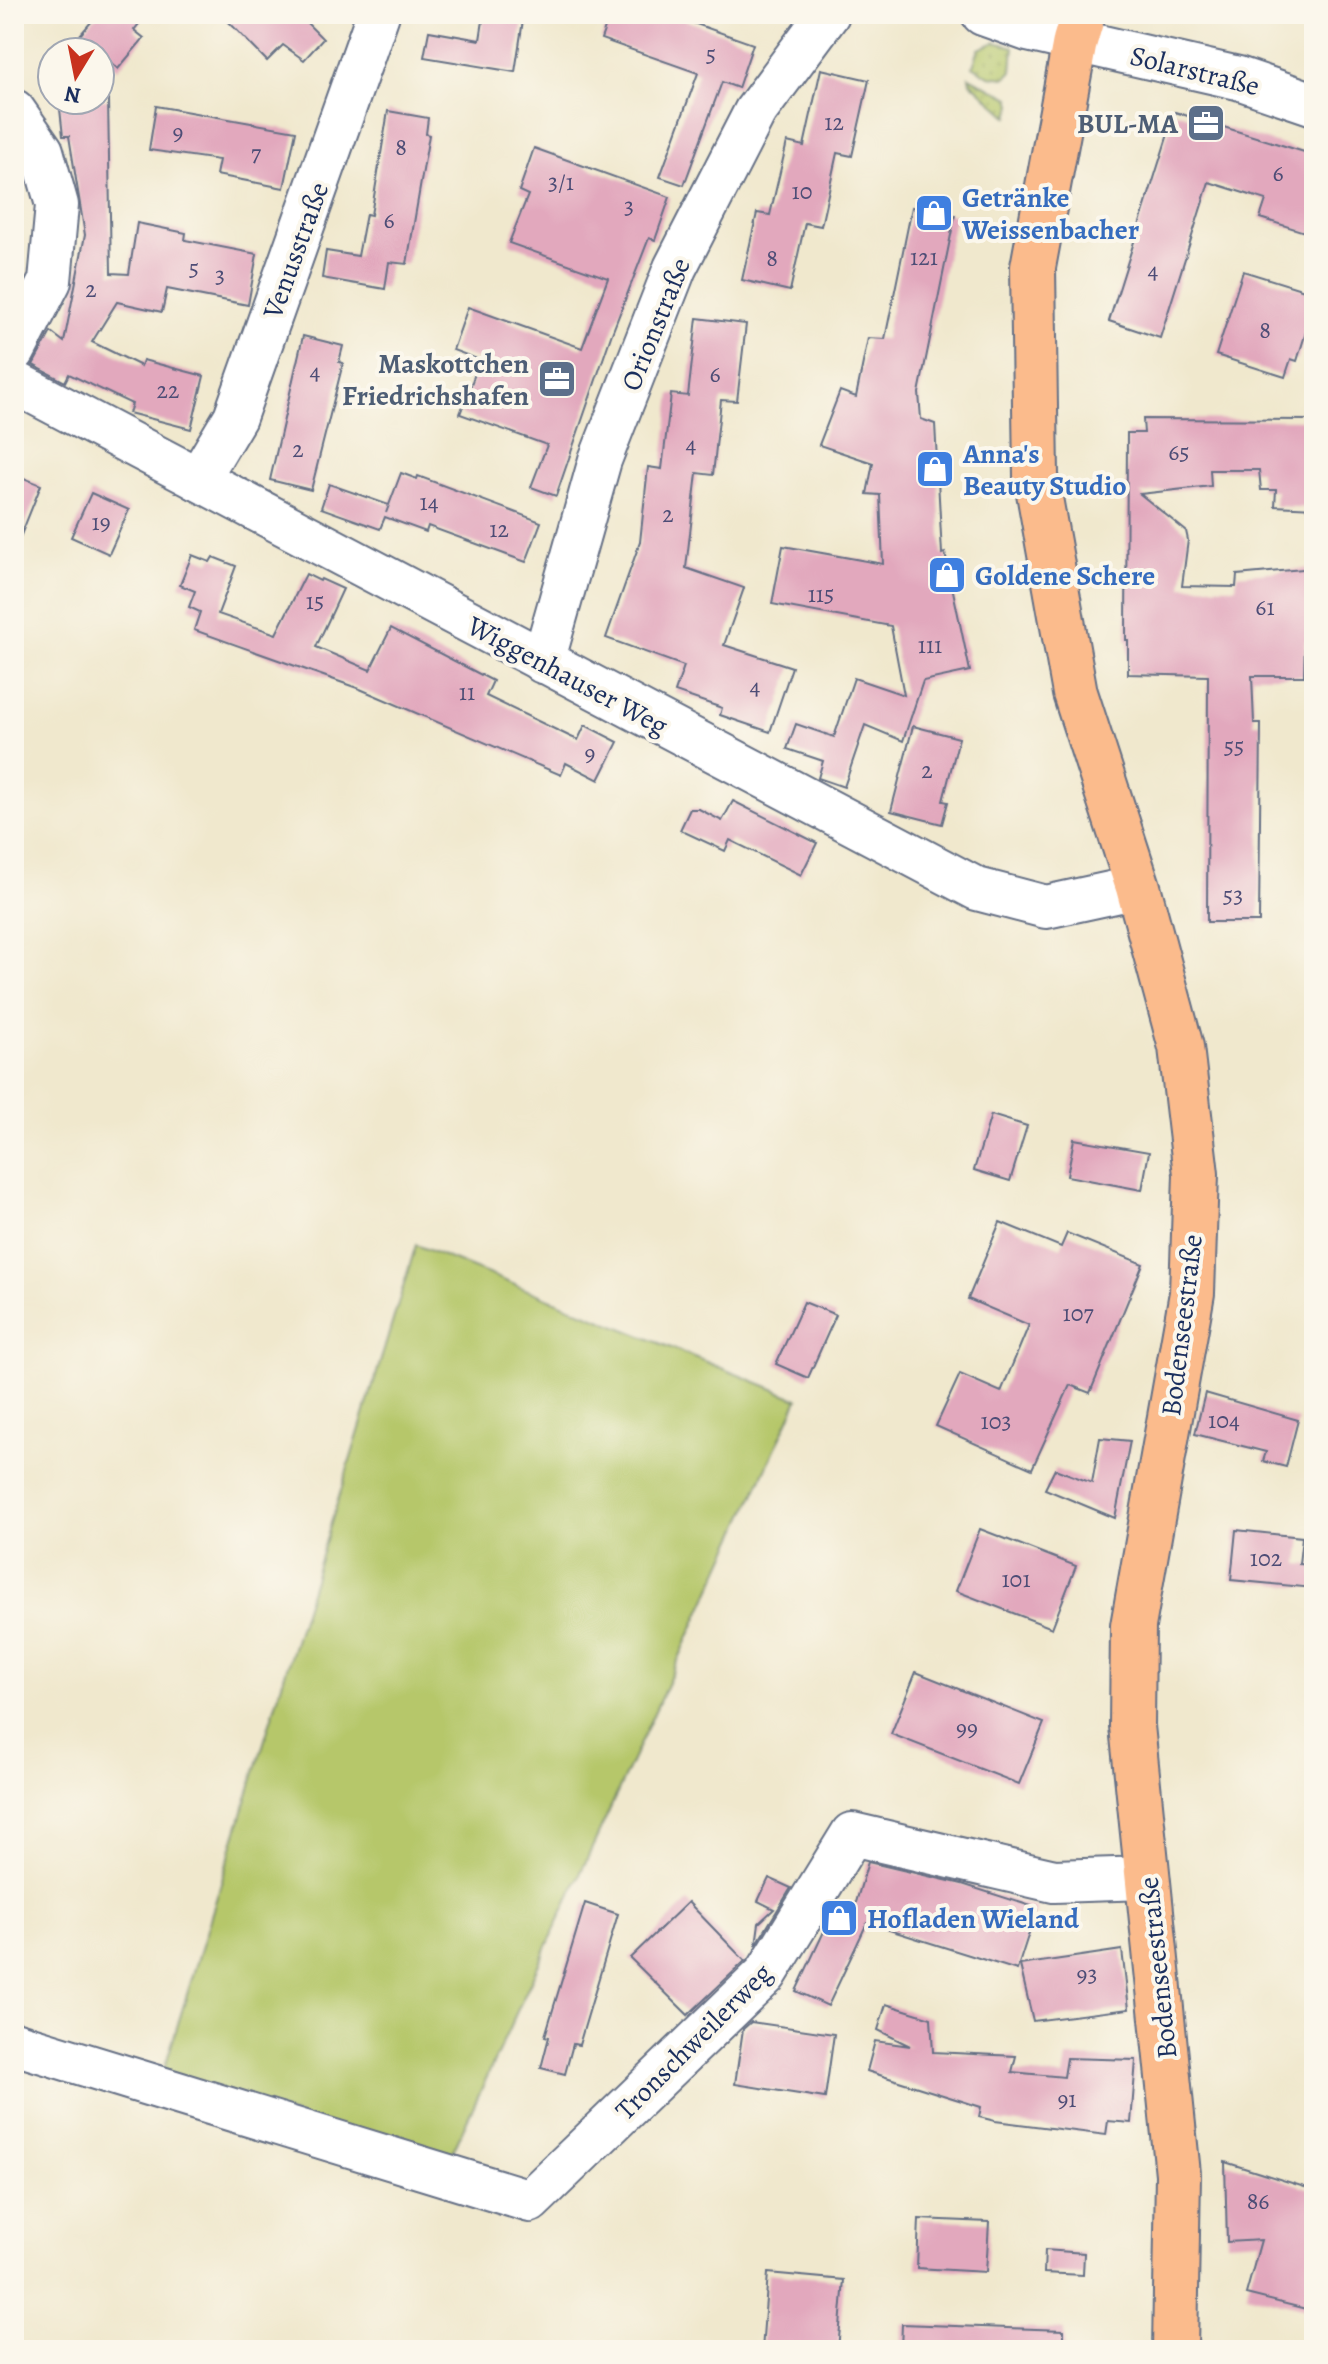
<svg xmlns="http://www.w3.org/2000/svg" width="1328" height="2364" viewBox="0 0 1328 2364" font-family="Alegreya,serif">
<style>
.grass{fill:url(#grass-dots);stroke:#687b64;stroke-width:2}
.garden{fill:#b6c76b;stroke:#687b64;stroke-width:2}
.building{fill:#e2a8bd}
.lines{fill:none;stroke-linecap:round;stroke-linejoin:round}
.minor-casing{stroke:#667085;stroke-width:46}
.major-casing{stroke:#667085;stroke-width:48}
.minor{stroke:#fff;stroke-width:42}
.major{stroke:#fbbb8c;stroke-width:44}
.labels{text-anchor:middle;stroke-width:8;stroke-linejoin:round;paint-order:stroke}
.number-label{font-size:24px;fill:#4d4d76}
.street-label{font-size:28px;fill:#1b2f5e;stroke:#fbf7ec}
.service-label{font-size:28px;font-weight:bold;fill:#4e5e75;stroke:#fbf7ec;text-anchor:end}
.shop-label{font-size:28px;font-weight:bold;fill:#366cbe;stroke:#fbf7ec;text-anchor:start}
</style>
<defs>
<pattern id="grass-dots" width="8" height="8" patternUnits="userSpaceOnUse" patternTransform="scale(2)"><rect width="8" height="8" fill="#b6c76b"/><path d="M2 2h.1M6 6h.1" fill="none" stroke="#9cab5f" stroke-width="1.8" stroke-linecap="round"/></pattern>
</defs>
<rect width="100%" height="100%" fill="#fbf7ec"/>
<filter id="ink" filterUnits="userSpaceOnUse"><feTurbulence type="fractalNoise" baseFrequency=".0125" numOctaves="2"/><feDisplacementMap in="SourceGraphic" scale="16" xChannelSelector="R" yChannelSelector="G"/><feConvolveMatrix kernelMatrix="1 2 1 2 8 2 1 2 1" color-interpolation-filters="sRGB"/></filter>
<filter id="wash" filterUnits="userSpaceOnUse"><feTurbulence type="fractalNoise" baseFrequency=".006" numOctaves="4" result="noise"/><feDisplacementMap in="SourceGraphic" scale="32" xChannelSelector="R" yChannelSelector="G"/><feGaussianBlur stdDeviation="1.8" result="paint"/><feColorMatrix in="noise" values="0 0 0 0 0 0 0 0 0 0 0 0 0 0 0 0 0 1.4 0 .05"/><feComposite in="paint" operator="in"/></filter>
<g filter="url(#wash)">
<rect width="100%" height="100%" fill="#f0e8cd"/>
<g class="grass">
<path d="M995,42L1014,47L1012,71L1005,78L989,76L973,66L979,49Z"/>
<path d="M969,77L1010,98L1012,104L1009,117L970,82Z"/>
</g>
<path class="garden" d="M416,1245L798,1399L447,2164L163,2073Z"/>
<g id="blocks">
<g class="building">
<path d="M98,14H147L134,30L144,38L118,69L80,35Z"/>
<path d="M221,14H298L323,39L304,60L283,45L267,61Z"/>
<path d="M484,14H524L515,72L424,57L429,31L480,40Z"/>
<path d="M610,14H668L753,44L738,88L722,82L684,185L660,177L698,73L601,39Z"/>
<path d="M821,69L869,80L852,156L837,153L821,226L805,223L790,291L742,280L757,213L770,215L787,142L804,146Z"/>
<path d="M59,100H108L111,273L129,274L137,223L186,233L185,240L257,254L248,305L167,289L162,312L117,302L92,342L141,366L143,360L204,376L191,429L129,413L132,404L69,374L65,382L33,365L51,332L64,342L85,235L69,136H63Z"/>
<path d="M156,106L296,131L284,188L216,175L219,160L149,150Z"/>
<path d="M388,111L428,118L426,134L429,135L407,264L389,262L385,289L322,278L326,251L358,256L366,214L371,215Z"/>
<path d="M1175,112L1314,155V235L1260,218L1266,200L1209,182L1160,338L1109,321Z"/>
<path d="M534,148L670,197L655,240L649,238L611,336L556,496L531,487L547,445L460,414L480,360L453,350L468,307L582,348L608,278L509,243L528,195L519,191Z"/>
<path d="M912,207L955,215L919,393L921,419L935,424L942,554L945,553L970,671L923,681L903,741L865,725L844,787L818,778L823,761L787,749L796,724L834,737L854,678L904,695L891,626L772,604L783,546L883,564L880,495L867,494L873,463L819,445L840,391L856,397L868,338L885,339Z"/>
<path d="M1243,271L1314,293V306L1297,361L1291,359L1285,377L1216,355Z"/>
<path d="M697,318L746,324L737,401L721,400L713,475L697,473L686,568L744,588L724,645L792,667L770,732L720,715L722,708L675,692L684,666L606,638L640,542L648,467L662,469L671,394L688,396Z"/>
<path d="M303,336L343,346L339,362L343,363L311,490L270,480Z"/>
<path d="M1143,419L1314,420V508L1275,506L1276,490H1261L1259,470H1210L1211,486L1140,494L1186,531L1188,540L1182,586L1236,587L1237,575L1314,568V627L1307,628L1308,641H1305L1304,676H1252L1254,723H1261L1259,922H1207L1208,676L1128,674V640H1126L1127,433H1144Z"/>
<path d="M401,473L417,479L418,476L541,522L526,562L428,526L426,532L385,517L380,529L321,508L329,484L389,505L386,513Z"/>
<path d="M14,474L41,485L15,550H14Z"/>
<path d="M91,493L129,510L109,554L71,537Z"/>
<path d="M192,555L210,562L213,557L236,566L218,614L276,634L306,574L320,581L321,579L343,589L316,647L370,670L391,628L493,681L486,696L571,737L578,740L585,725L618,742L599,780L566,763L561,775L360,689L194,630L200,612L189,607L195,591L180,585Z"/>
<path d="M913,726L959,738L943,801L948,802L942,824L891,811Z"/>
<path d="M733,801L817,843L801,875L730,840L725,851L680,830L690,809H699L722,821Z"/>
<path d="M991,1115L1027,1126L1010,1181L974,1170Z"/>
<path d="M1074,1139L1149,1152L1142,1190L1067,1176Z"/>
<path d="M1000,1222L1061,1247L1067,1233L1143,1264L1090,1393L1070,1385L1032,1469L936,1426L960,1374L1001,1392L1029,1325L968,1299Z"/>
<path d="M804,1302L836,1315L808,1378L776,1364Z"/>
<path d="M1205,1393L1298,1420L1286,1467L1263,1461L1266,1452L1195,1434Z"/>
<path d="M1100,1438L1130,1441L1115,1518L1045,1489L1055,1469L1092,1483Z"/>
<path d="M980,1529L1076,1566L1052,1628L956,1591Z"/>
<path d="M1236,1530L1302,1537L1299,1564L1314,1565V1588L1231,1580Z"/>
<path d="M916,1672L1044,1723L1019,1784L891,1734Z"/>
<path d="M868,1862L962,1884L1037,1908L1017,1970L867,1923L828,2006L796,1991L835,1908L852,1916Z"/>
<path d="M769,1878L791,1888L756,1945L759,1923L774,1909L758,1901Z"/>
<path d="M688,1902L745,1961L688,2015L630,1958Z"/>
<path d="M585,1903L618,1914L579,2045L573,2044L565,2074L541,2068L549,2037L545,2036Z"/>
<path d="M1122,1950L1129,2009L1033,2021L1020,1965Z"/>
<path d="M886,2004L931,2018L933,2052L1016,2056L1012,2072L1064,2077L1067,2058L1136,2060L1131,2123L1108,2121L1106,2135L995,2121L979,2117L981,2107L867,2071L875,2041L910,2046L878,2030Z"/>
<path d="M751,2022L834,2034L825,2098L735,2084L743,2029Z"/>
<path d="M1225,2162L1314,2190V2311L1246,2294L1261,2240L1227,2242Z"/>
<path d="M919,2219L989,2222L986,2272L917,2268Z"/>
<path d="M1045,2250L1084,2253L1083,2275L1044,2273Z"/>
<path d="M768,2273L844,2280L838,2350H762Z"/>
<path d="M902,2324L1064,2330V2350H901Z"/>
</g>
</g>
</g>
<g filter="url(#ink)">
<use href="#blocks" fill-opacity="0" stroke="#667085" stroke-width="2"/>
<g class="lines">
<defs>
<g id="minor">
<path d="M983,14L1028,30L1238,78L1314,104"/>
<path d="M14,351L50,281L57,205L42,151L14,111"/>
<path d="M14,382L977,889L1046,907L1138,887"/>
<path d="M198,479L235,417L378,14"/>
<path d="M543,662L600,460L675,268L755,112L828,14"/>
<path d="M14,2043L530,2201L766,1974L852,1834L1054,1881L1147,1878"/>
</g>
<path id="major" d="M1083,14L1075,41L1033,267L1036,476L1075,693L1138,887L1181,1047L1196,1174L1192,1293L1133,1626L1132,1726L1178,2174L1175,2350"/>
</defs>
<use href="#minor" class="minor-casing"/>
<use href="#major" class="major-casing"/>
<use href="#minor" class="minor"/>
<use href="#major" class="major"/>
</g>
</g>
<defs>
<symbol id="office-square" viewBox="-11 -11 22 22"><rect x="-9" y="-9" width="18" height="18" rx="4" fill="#5c6f8a" stroke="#fbf7ec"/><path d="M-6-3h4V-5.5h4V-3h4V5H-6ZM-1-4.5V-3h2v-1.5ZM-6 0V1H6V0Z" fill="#fff"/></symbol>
<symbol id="shop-square" viewBox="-11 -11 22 22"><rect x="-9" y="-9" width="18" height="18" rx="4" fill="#3f7fe0" stroke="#fbf7ec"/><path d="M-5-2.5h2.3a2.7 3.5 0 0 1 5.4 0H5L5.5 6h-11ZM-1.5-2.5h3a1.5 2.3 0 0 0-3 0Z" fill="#fff"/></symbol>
</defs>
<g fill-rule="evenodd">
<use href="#office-square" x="1184" y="101" width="44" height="44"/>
<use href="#shop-square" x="912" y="191" width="44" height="44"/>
<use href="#office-square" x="535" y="357" width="44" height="44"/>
<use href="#shop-square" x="913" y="447" width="44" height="44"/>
<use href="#shop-square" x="925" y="553" width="44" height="44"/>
<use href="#shop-square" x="817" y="1896" width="44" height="44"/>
</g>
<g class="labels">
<g class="number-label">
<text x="711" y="62">5</text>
<text x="834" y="130">12</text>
<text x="178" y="140">9</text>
<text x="401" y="155">8</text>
<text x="256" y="161">7</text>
<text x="1278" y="181">6</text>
<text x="561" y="190">3/1</text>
<text x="802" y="199">10</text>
<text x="629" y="214">3</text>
<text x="389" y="228">6</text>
<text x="924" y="265">121</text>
<text x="772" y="266">8</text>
<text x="194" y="276">5</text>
<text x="1153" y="278">4</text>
<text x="220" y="283">3</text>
<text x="91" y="297">2</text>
<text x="1265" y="338">8</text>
<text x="315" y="379">4</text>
<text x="715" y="382">6</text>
<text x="168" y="398">22</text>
<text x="691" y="452">4</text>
<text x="298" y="457">2</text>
<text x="1179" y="460">65</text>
<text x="429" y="510">14</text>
<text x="668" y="522">2</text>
<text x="101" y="530">19</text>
<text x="499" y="537">12</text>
<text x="821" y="602">115</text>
<text x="315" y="609">15</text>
<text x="1265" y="615">61</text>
<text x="930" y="653">111</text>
<text x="755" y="694">4</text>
<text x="467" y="700">11</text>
<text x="1234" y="754">55</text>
<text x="590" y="761">9</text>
<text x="927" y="778">2</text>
<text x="1233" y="903">53</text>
<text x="1078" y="1321">107</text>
<text x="1224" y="1428">104</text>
<text x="996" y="1429">103</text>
<text x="1266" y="1566">102</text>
<text x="1016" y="1587">101</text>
<text x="967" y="1736">99</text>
<text x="1087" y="1982">93</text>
<text x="1067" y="2107">91</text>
<text x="1258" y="2209">86</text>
</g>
<g class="street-label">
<text transform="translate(1195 70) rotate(14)" y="10">Solarstraße</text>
<text transform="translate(295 250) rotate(-70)" y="10">Venusstraße</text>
<text transform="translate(655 324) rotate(-68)" y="10">Orionstraße</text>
<text transform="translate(568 675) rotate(28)" y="10">Wiggenhauser Weg</text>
<text transform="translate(1181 1325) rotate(-83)" y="10">Bodenseestraße</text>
<text transform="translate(1157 1968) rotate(-96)" y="10">Bodenseestraße</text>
<text transform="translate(693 2041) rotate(-45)" y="10">Tronschweilerweg</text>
</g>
<g class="service-label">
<text x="1178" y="133">BUL-MA</text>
<text x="529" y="373">Maskottchen<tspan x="529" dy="32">Friedrichshafen</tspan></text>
</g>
<g class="shop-label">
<text x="962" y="207">Getränke<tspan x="962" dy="32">Weissenbacher</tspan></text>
<text x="963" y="463">Anna's<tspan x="963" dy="32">Beauty Studio</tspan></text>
<text x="975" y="585">Goldene Schere</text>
<text x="867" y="1928">Hofladen Wieland</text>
</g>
</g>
<rect width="1328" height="2364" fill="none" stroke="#fbf7ec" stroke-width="48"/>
<g transform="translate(76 76) rotate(190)"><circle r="38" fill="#fbf7ec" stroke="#a1a7b3" stroke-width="2"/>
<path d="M0-6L14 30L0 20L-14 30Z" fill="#c8321e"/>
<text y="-12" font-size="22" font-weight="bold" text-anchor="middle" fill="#1b2f5e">N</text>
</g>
</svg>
